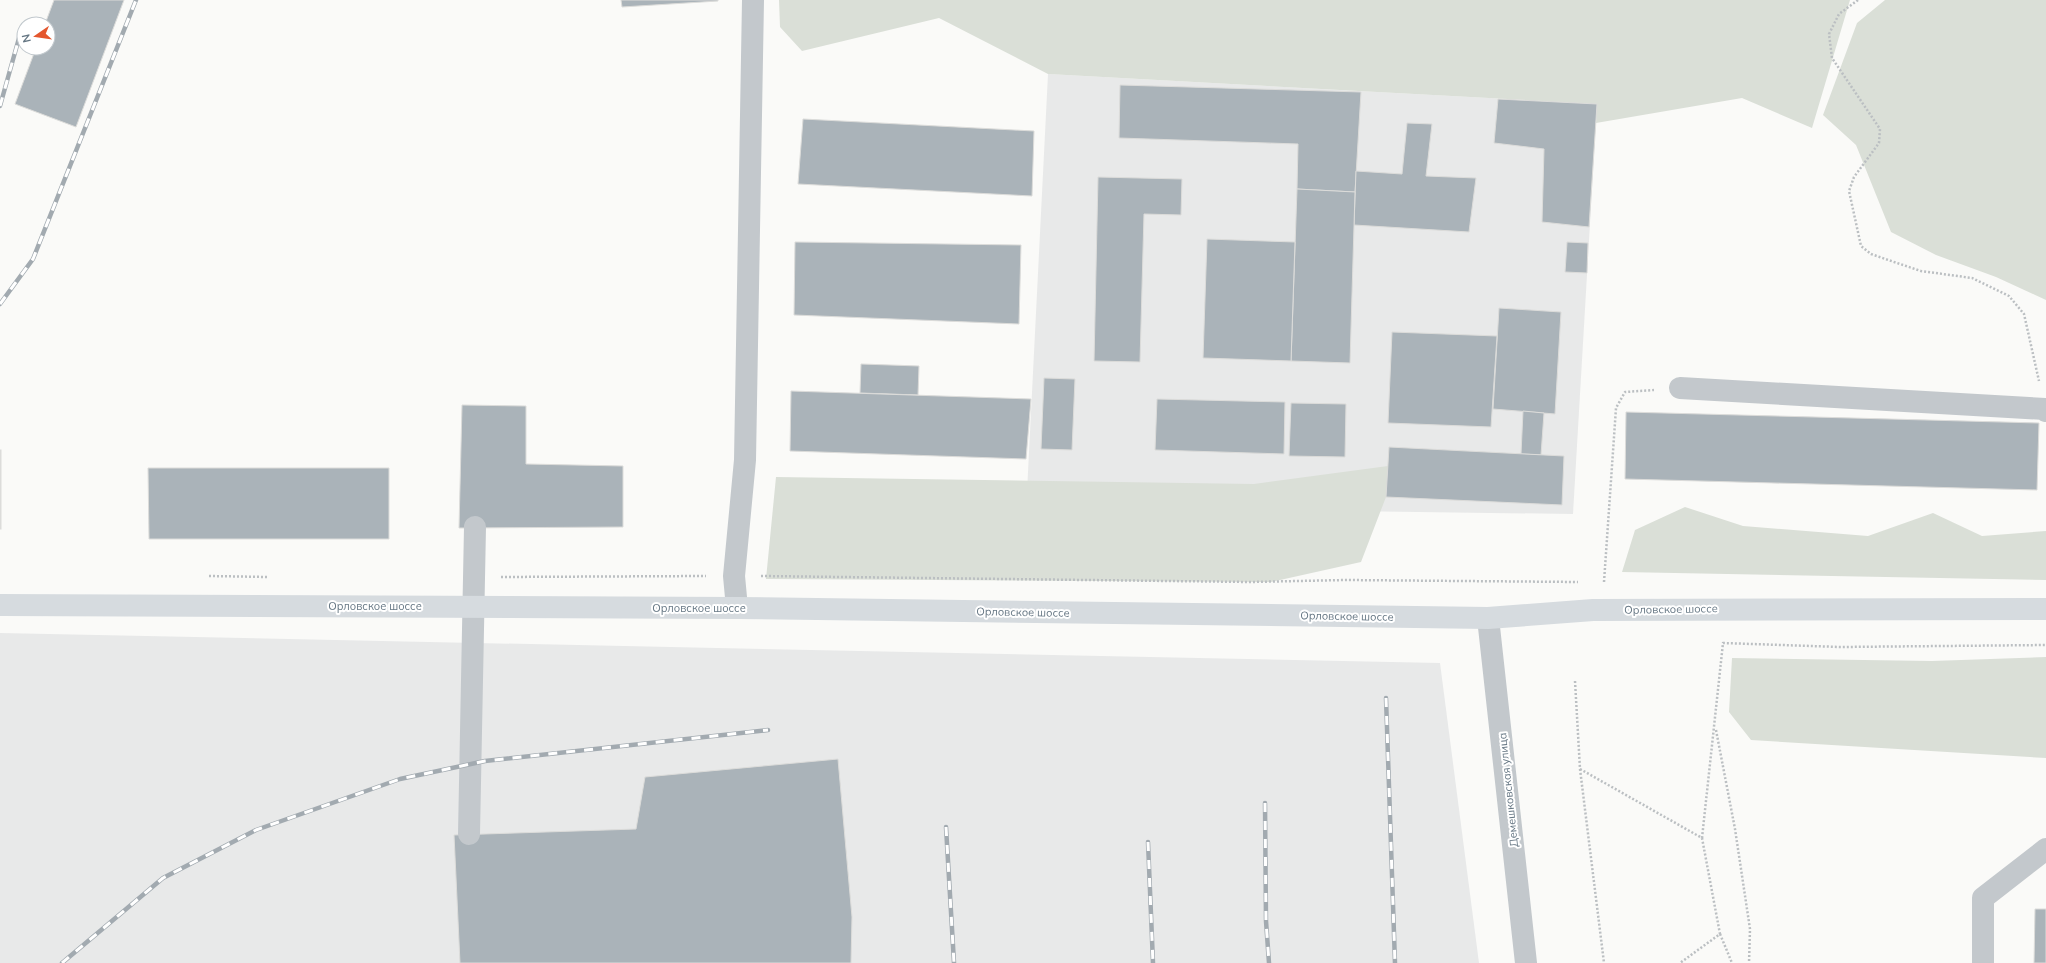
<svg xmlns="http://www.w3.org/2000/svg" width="2046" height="963" viewBox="0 0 2046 963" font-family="Mulish,sans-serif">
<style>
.built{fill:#e8e9e9}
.green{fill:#dadfd7}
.building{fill:#aab3b9;stroke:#dcdcda}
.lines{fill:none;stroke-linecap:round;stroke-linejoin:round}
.path{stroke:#bbbfc2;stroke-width:2.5;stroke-dasharray:2 2;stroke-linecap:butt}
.minor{stroke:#c3c8cc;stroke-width:22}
.major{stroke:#d6dbdf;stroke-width:22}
.rail-casing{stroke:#a2aab0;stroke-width:4.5}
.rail{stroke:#fff;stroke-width:3;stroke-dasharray:9;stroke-linecap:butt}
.labels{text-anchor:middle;stroke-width:4;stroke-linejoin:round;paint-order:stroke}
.street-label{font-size:11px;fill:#657683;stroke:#fff}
</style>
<rect width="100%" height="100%" fill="#fafaf8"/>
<g class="built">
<path d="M1048,74L1597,104L1573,514L1345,511L1027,492Z"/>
<path d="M0,633L1440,663L1479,963H0Z"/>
</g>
<g class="green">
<path d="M779,0H1850L1812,128L1742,98L1596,123L1597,104L1048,74L939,18L802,51L780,27Z"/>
<path d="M1885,0H2046V300L1996,277L1936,255L1891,232L1856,145L1823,115L1857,23Z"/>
<path d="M1388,466L1386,497L1361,562L1271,582L766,579L776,477L1254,484Z"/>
<path d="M1685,507L1743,526L1868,536L1933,513L1982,536L2046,531V580L1622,572L1635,530Z"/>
<path d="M2046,657V758L1751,740L1729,712L1732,658L1932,661Z"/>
</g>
<g class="building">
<path d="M54,0H124L76,127L15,104L36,48H48V24H45Z"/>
<path d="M621,0H718V1L622,7Z"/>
<path d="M1120,85L1361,92L1355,192L1297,189L1298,144L1119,138Z"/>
<path d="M1498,99L1597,104L1589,227L1542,222L1544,149L1494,143Z"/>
<path d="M803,119L1034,131L1032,196L798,184Z"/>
<path d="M1407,123L1432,124L1426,176L1476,178L1469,232L1354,225L1356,171L1402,174Z"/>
<path d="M1098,177L1182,179L1181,215L1144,214L1140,362L1094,361Z"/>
<path d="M1297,189L1355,192L1350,363L1291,361Z"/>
<path d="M1207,239L1295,242L1291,361L1203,358Z"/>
<path d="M795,242L1021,245L1019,324L794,315Z"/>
<path d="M1567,242L1588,243L1587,273L1565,272Z"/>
<path d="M1499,308L1561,312L1555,414L1493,409Z"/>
<path d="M1392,332L1497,336L1491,427L1388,423Z"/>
<path d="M861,364L919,366L918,395L860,393Z"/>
<path d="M1044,378L1075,379L1072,450L1041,449Z"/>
<path d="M791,391L1031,399L1026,459L790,451Z"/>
<path d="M1157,399L1285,402L1284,454L1155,450Z"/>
<path d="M1291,403L1346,404L1345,457L1289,456Z"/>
<path d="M462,405L526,406V464L623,466V527L459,528Z"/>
<path d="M1523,411L1544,413L1541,455L1521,454Z"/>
<path d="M1626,412L2039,423L2037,490L1625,479Z"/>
<path d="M1389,447L1564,456L1562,505L1386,497Z"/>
<rect x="0" y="450" width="1" height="79"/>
<path d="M148,468H389V539H149Z"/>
<path d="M838,759L852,917L851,963H460L454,835L636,829L645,777Z"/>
<path d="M2035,909H2046V963H2034Z"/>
</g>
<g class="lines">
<g class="path">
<path d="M1858,0L1839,14L1829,34L1832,58L1880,129L1879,143L1854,177L1849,191L1861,246L1871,254L1897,263L1921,271L1972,278L2009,296L2024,314L2039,381"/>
<path d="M209,576L268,577"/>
<path d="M761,576L1250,582L1345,580L1578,582"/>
<path d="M501,577L706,576"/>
<path d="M1604,582L1616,408L1625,392L1654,390"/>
<path d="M1575,681L1580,769L1604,963"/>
<path d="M1716,730L1735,829L1750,929L1749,963"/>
<path d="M1580,769L1702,838L1720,934L1680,963"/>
<path d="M1702,838L1723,643L1840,647L2046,645"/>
<path d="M1720,934L1732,963"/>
</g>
<g class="minor">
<path d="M1680,388L2045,409L2046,411"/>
<path d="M737,608L734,576L745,460L753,0"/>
<path d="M1488,618L1526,963"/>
<path d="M469,834L475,527"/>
<path d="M1983,963V898L2046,849"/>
</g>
<path class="major" d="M0,605L737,608L1488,618L1593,610L2046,609"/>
<defs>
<g id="rail">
<path d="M0,106L21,31"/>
<path d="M0,304L33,259L136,0"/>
<path d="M1386,698L1395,963"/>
<path d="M1265,803L1266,921L1269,963"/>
<path d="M946,827L954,963"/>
<path d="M1148,842L1153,963"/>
<path d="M62,963L163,878L256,830L400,779L485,761L768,730"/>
</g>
</defs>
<use href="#rail" class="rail-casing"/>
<use href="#rail" class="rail"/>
</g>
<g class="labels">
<g class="street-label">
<text x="375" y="610">Орловское шоссе</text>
<text x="699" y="612">Орловское шоссе</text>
<text transform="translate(1671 609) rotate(-1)" y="4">Орловское шоссе</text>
<text transform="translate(1023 612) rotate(1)" y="4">Орловское шоссе</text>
<text transform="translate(1347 616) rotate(1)" y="4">Орловское шоссе</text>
<text transform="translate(1508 790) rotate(-96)" y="4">Демешковская улица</text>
</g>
</g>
<g transform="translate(36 36) rotate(257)"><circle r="19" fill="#ffffff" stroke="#c1c8cd"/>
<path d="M0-3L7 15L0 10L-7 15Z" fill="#e4572e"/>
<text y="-6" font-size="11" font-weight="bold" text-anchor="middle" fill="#657683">N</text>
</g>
</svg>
